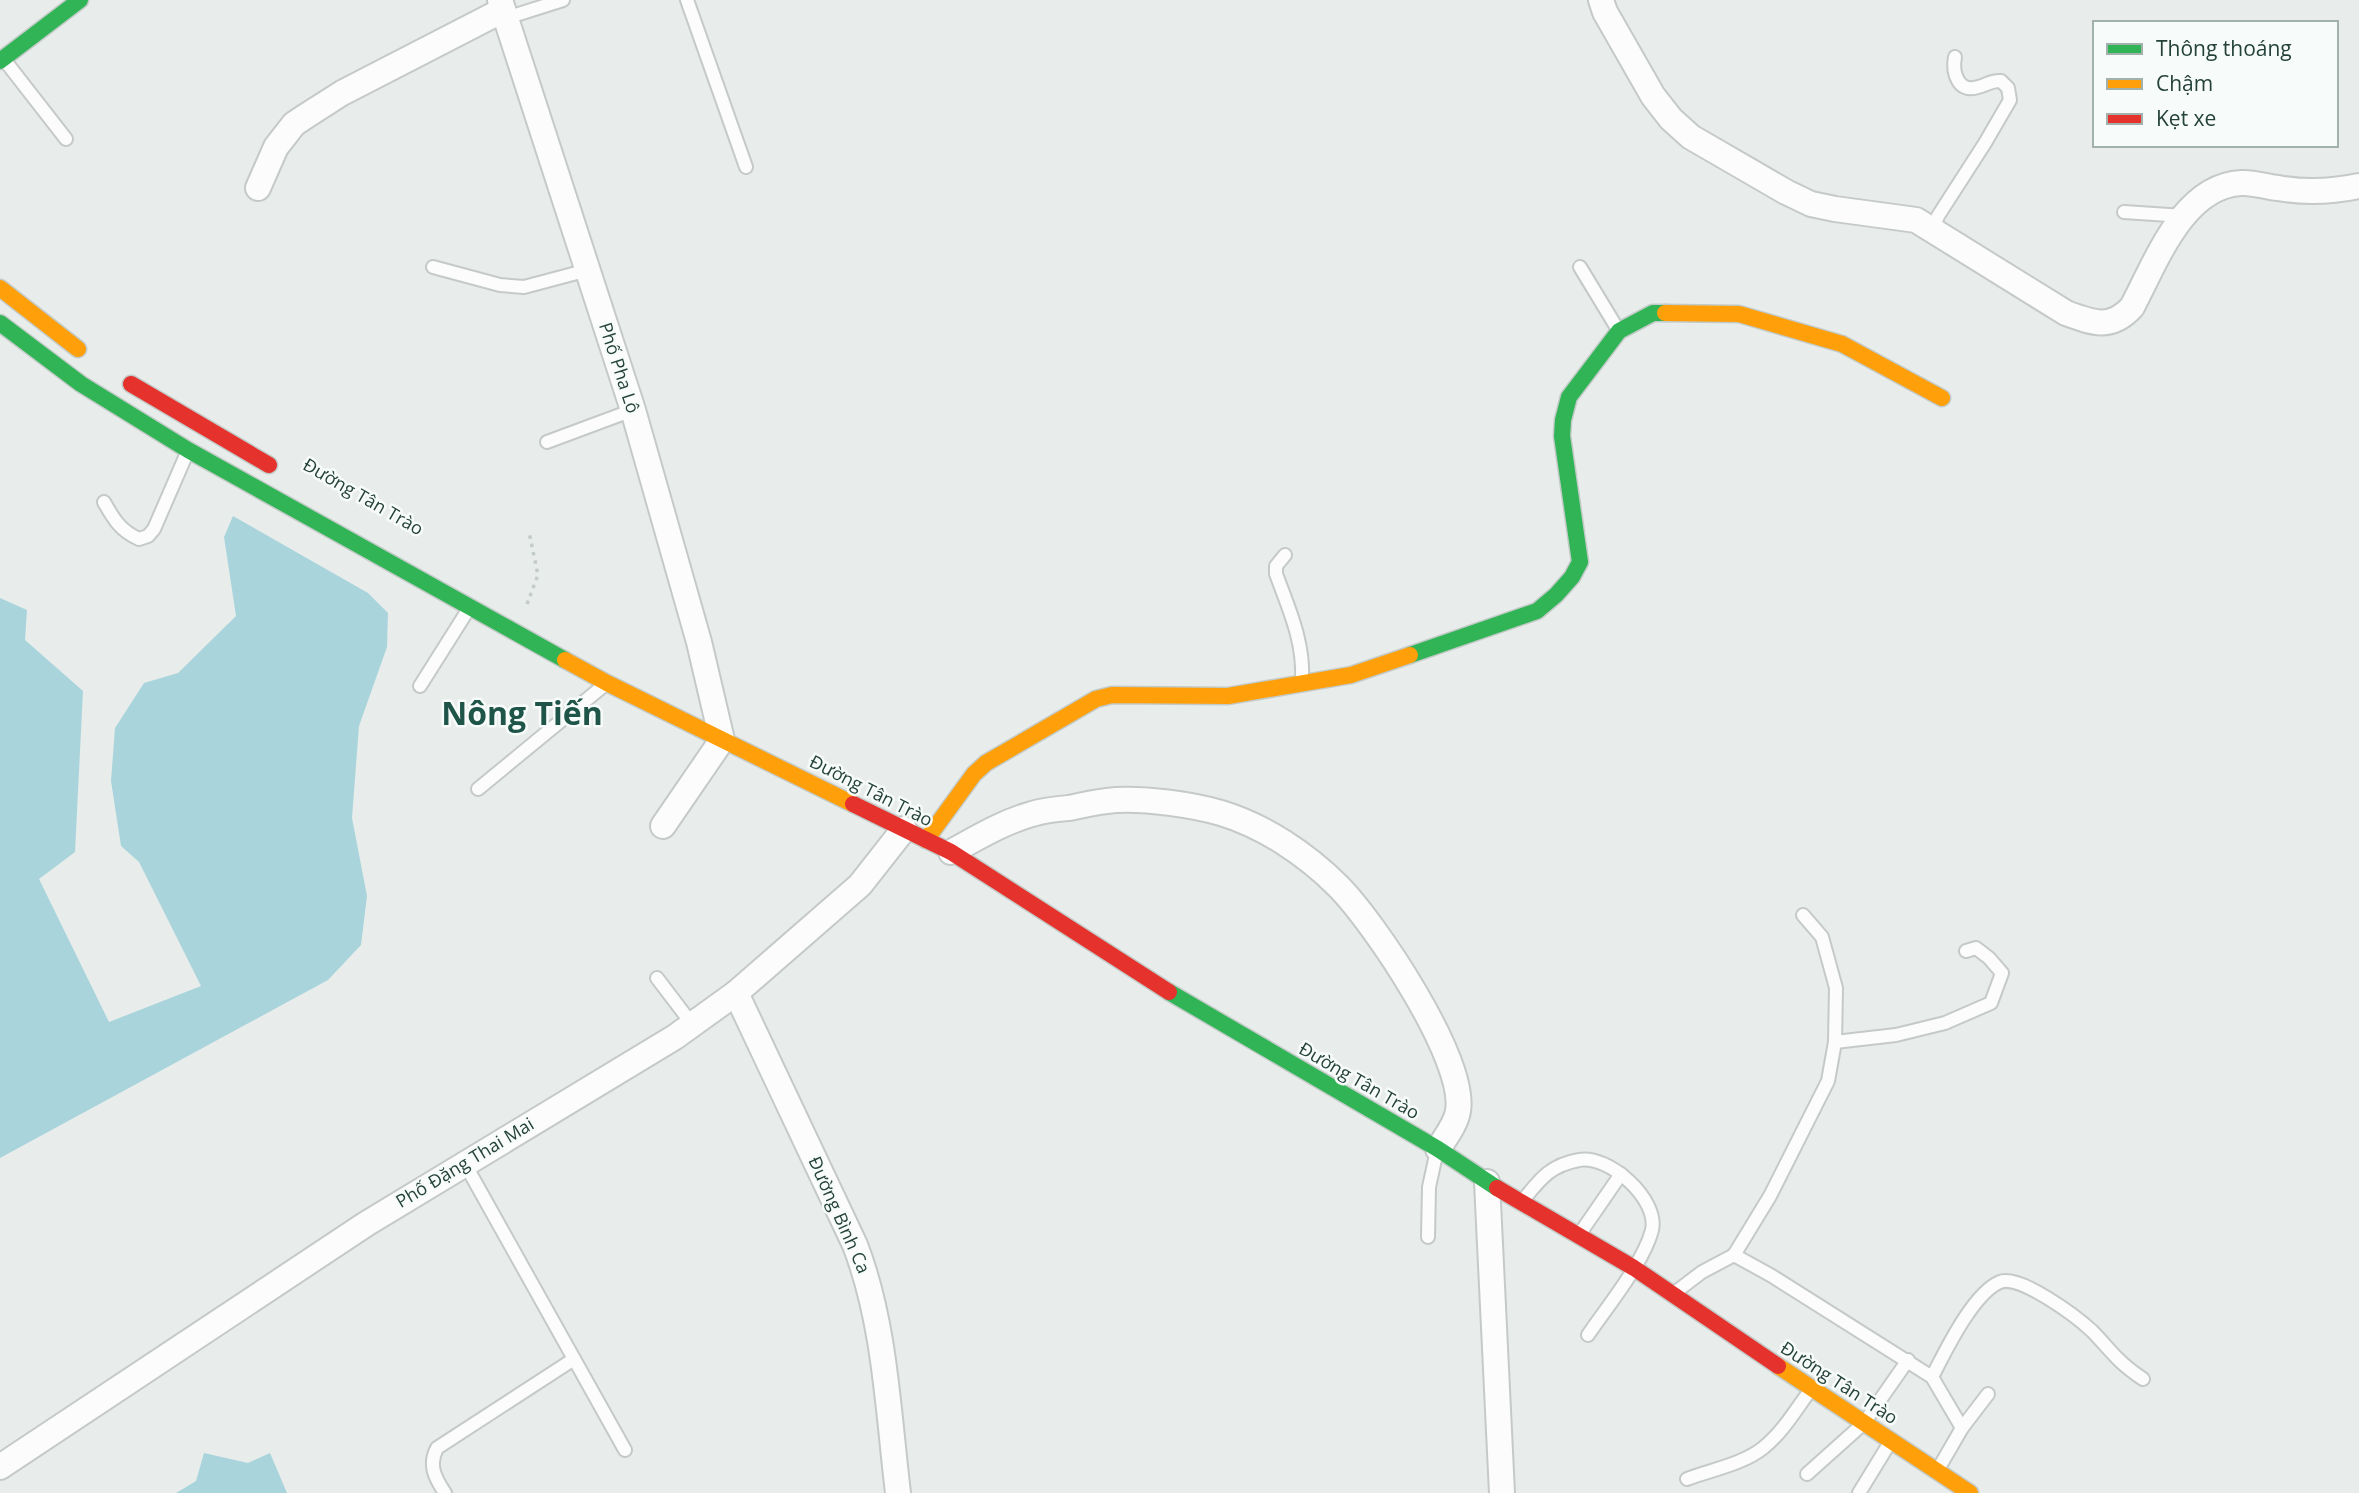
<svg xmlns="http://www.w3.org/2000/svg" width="2359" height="1493" viewBox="0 0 2359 1493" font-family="'Open Sans',sans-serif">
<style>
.water{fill:#a9d4db}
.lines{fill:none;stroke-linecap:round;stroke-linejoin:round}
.lane-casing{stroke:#c5cac8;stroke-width:16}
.street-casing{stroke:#c5cac8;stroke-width:28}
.fast-casing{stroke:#c3cbc8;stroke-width:19}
.slow-casing{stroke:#c3cbc8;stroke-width:19}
.jam-casing{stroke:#c3cbc8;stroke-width:19}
.path{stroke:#c3ccca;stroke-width:3.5;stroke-dasharray:3.5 5;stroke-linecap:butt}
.lane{stroke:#fcfcfc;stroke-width:12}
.street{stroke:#fcfcfc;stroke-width:24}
.fast{stroke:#30b455;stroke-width:16}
.slow{stroke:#ff9f0a;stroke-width:16}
.jam{stroke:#e5322d;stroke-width:16}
.labels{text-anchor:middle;stroke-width:5;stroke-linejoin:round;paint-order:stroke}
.street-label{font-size:18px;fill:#24423a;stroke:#f7fbf9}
.town-label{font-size:32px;font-weight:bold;fill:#1f5548;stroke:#f7fbf9}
</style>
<rect width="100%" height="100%" fill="#e8edeb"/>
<g class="water">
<path d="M233,516L368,593L388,613L387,647L359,726L352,818L367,896L361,945L328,980L0,1158V598L27,610L25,640L83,691L75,852L39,879L109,1022L201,986L139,862L121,846L111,781L115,728L144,683L178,673L236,616L224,537Z"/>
<path d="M204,1453L248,1463L270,1453L287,1493H176L196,1481Z"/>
</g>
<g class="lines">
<defs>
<g id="lane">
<path d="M687,0L746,167"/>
<path d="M506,18L563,0"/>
<path d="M6,62L66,139"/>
<path d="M2124,212L2184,216"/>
<path d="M1933,229L1938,216L1985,143L2010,100L2008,88L2001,81C1991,80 1987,85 1978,87C1958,94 1952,72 1955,57"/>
<path d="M433,267L500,285L524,287L588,270"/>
<path d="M1580,267L1617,328"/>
<path d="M547,442L633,410"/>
<path d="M104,502C114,520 121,531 139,539L148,536L154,529L187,453"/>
<path d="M1285,555L1276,566V574C1289,609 1304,642 1302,679"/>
<path d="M420,686L468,610"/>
<path d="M478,789L602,687"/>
<path d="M657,978L692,1024"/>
<path d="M1835,1042L1896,1035L1945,1023L1991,1003L2002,973L1989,958L1976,948L1966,951"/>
<path d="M465,1164L625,1450"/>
<path d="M1524,1199C1541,1178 1551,1165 1579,1160C1608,1154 1659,1199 1652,1230C1644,1262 1607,1307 1588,1335"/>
<path d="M1581,1232L1621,1174"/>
<path d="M1428,1237L1429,1187L1436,1155"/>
<path d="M1734,1255L1770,1196L1828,1081L1835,1042L1836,988L1822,937L1803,915"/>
<path d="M1677,1291L1702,1272L1734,1255L1772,1276L1932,1377L1962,1428"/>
<path d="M1932,1377C1945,1352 1973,1293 2000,1282C2020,1274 2077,1317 2092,1331C2101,1340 2109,1350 2118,1359C2125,1366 2134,1373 2143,1379"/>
<path d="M1940,1466L1962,1428L1988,1394"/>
<path d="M1807,1474L1864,1423L1908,1360"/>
<path d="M1687,1479C1711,1470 1743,1464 1763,1448C1782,1433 1795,1411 1809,1392"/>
<path d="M445,1493C435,1478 428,1465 437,1448L574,1359"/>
<path d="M1859,1493L1889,1444"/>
</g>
<g id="street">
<path d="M500,0L633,410L699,642L722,740L663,826"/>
<path d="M1601,0L1605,12L1653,96L1671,119L1691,137L1786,192L1811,204L1835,209L1916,220L2066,313C2093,323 2111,330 2132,307C2156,262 2183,186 2241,183C2253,182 2267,187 2278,188C2306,193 2331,192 2359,186"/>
<path d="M258,188L276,147L294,124L306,116L342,93L503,10"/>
<path d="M951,852C977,838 1003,822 1032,814C1044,810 1057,809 1069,808C1084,805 1100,801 1116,800C1145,798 1194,805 1221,813C1264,826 1306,854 1338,886C1374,922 1467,1060 1458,1111C1456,1124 1445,1138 1438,1149"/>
<path d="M736,993L855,1245C885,1323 888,1410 898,1493"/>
<path d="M1487,1182L1502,1493"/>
<path d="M0,1467L366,1224L675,1037L736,993L860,885L904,829"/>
</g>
<g id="fast">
<path d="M0,61L80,0"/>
<path d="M0,323L81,384L188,450L565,660"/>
<path d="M1410,655L1537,611L1556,595L1572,577L1580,562L1562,436L1563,420L1569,397L1619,331L1653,313H1665"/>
<path d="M1169,992L1438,1149L1497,1188"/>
</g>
<g id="slow">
<path d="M0,288L78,349"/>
<path d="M1665,313L1739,314L1842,344L1942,398"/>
<path d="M565,660L607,683L853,804"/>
<path d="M926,840L974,774L986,763L1096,699L1112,695L1228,696L1351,675L1410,655"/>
<path d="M1778,1366L1970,1493"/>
</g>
<g id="jam">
<path d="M131,384L269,465"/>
<path d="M853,804L951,852L1169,992"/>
<path d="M1497,1188L1634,1268L1778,1366"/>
</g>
</defs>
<use href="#lane" class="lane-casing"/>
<use href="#street" class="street-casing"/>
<use href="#fast" class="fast-casing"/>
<use href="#slow" class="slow-casing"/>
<use href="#jam" class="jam-casing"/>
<path class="path" d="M527,604L538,575L529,532"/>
<use href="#lane" class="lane"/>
<use href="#street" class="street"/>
<use href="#fast" class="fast"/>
<use href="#slow" class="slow"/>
<use href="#jam" class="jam"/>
</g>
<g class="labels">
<g class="street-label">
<text transform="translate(619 368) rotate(72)" y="6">Phố Pha Lô</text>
<text transform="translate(363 497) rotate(30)" y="6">Đường Tân Trào</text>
<text transform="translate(871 791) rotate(27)" y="6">Đường Tân Trào</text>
<text transform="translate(1359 1081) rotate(30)" y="6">Đường Tân Trào</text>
<text transform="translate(465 1163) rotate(-31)" y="6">Phố Đặng Thai Mai</text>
<text transform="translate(839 1215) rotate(66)" y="6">Đường Bình Ca</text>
<text transform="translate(1839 1383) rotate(33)" y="6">Đường Tân Trào</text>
</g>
<g class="town-label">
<text x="522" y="725">Nông Tiến</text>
</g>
</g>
<rect x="2093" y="21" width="245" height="126" fill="#f7fbf9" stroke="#a3b1ad" stroke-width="2"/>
<rect x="2107" y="44" width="35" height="10" fill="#30b455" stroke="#a3b1ad" stroke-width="2"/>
<text x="2156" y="56" font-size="21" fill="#24423a">Thông thoáng</text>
<rect x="2107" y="79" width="35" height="10" fill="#ff9f0a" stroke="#a3b1ad" stroke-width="2"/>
<text x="2156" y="91" font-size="21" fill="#24423a">Chậm</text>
<rect x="2107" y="114" width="35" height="10" fill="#e5322d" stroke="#a3b1ad" stroke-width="2"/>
<text x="2156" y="126" font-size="21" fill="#24423a">Kẹt xe</text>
</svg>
